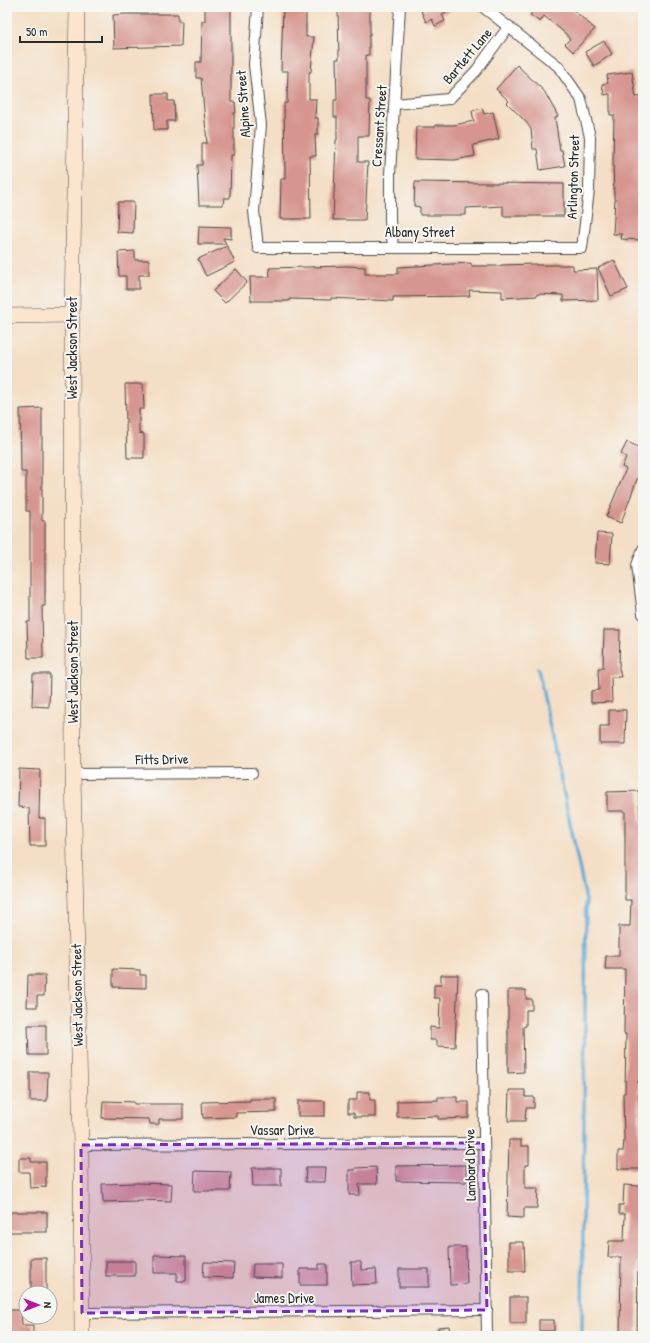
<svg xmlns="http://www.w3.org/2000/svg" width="650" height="1343" viewBox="0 0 650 1343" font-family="'Patrick Hand',sans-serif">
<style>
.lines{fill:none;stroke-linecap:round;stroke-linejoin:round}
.stream{stroke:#5eabd7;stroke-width:3.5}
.building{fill:#d7958f}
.street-casing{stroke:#494642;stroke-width:12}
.secondary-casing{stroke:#494642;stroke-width:16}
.street{stroke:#fff;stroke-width:10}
.secondary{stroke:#fce5cf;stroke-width:15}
.marked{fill:#7b2cbf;fill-opacity:0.2;stroke:#7b2cbf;stroke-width:3;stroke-dasharray:8 5;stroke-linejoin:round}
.labels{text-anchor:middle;stroke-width:4;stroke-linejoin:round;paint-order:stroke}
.street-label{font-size:14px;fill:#2b2b2b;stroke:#f6f6f2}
</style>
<rect width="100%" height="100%" fill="#f6f6f2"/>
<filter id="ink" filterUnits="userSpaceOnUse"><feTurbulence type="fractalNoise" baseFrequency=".025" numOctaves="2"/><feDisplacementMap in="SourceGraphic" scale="8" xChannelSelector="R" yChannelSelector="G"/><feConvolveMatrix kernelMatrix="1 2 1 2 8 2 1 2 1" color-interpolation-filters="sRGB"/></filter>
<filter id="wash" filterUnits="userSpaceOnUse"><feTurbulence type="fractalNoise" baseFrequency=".012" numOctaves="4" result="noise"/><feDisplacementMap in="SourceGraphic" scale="16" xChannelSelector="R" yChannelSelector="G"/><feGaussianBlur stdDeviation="0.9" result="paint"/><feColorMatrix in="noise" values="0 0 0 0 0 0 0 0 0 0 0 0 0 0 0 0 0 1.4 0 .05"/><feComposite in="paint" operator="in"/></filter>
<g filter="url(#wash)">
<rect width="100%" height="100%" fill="#f4dec5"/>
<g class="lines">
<path class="stream" d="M538,669L586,900L582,1336"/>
</g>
<g id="blocks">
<g class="building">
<path d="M205,7H231V102H235L236,113H234V155H231L230,198H224L223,205H199L197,165H202V143H207L201,78H196V62H201L202,21H205Z"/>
<path d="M283,7H306V37H314L311,72H309V99H316L315,118H318V134H315L316,156H310L311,219H280L281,179H285L284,103H287L288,71H281Z"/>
<path d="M338,7H370V36H369V55H366V100H370L369,136H358V162H368L365,220H333L336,140H337V117H334V100H337L336,59H339Z"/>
<path d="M431,7H459L442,14L445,21L435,26L432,19L426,22L421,11Z"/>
<path d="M532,7H570L595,29L573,52L565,44L570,39L565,33L544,16L540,22L530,15L534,9Z"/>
<path d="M126,14H178V21H182L181,46L114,48L113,15Z"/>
<path d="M604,41L612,54L594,66L585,52Z"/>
<path d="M517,65L544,91L558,116L555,118L560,150H562L565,166L540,170L537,149H533L531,129L526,122L507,103L509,101L496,89Z"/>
<path d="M632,72L636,97L643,96V240L621,239L622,234H613L615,199H614L613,159L614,115H610V94L604,95L602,84L608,83L607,75Z"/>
<path d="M153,94H168V101H174L175,121H167V130H154Z"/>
<path d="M482,108L484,114L493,112L499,139L473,145L475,156L455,160L415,159L416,127H435V125H454L474,121L472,111Z"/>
<path d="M415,182L564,184V216H503V206L466,208V215H420V207L414,206Z"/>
<path d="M118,202H134L133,233L117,232Z"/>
<path d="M199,226L231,227V239L223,238L226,244H198Z"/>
<path d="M227,246L235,262L206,276L198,259Z"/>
<path d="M135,251V260H149V275H139V289H126V276H119L118,252Z"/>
<path d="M614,260L628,289L611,296L598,268Z"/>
<path d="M471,263V266H501V265L536,264V265H573V270L597,269L598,300L563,301V295L537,294V296L502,298V291L469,290L470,296L393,297V301L331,298V300L289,299V301H251L250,277H270L269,268L347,266L365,267V274H398V267Z"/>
<path d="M236,269L247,282L225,303L213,291Z"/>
<path d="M125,384H143L144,409H139V433L144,434V458H127Z"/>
<path d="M42,408V521H45V606H42L43,658H28L27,622H30V511H26V472H21L20,409Z"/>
<path d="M627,442L643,449V463L621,523L606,517L626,469L622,467L626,457L621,454Z"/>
<path d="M597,533L612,534L610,564L595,563Z"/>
<path d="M604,630H620L619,668L621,677H611L612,702L591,703V691L599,690L598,668H603Z"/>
<path d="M33,674H50L49,707L32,706Z"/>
<path d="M609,710H626L625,744H600V726H609Z"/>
<path d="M19,769L40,770L39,818H45V846H30L29,808L18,807Z"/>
<path d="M639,791L640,826H643V891H641V915H643L641,1081H638L640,1169H618V1151H623L624,1140L623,1093H625L626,1034H624L625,969H605L606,956H619V926H630L631,900H625V811H607V792Z"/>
<path d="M113,969L140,970V975H146V988L113,987Z"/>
<path d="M28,975H45L44,996H37V1007H27Z"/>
<path d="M441,975H458L455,1047L437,1046V1040H430V1027L439,1028L440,998H434V985H441Z"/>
<path d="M508,990H526V999H532V1010H526V1026L523,1027L524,1072L508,1073Z"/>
<path d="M28,1025H46V1055H29Z"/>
<path d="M30,1072H48L47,1101H30Z"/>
<path d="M509,1090H525V1097H534V1108H526L525,1121H508Z"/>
<path d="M357,1092H370V1100H375V1117H354V1113H348V1100H357Z"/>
<path d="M438,1097H457V1102H469V1118L438,1119V1116L397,1117V1101L438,1100Z"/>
<path d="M250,1099H276V1112L236,1113V1117L203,1118L202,1102L250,1101Z"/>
<path d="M103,1101L134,1102V1104H183V1119H159V1124H150L149,1119L102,1118Z"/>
<rect x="298" y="1101" width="27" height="15"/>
<path d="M509,1140H521V1146H529V1165H525V1188H538L537,1208H524V1218L507,1217Z"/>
<path d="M19,1158H31V1162H46V1187L30,1188L29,1172H19Z"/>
<path d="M466,1165V1182L396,1181V1166Z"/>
<path d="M306,1167H326L325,1182H305Z"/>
<path d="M376,1167L377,1184H359L360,1195H349V1170H355V1168Z"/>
<path d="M252,1168H281V1186H253Z"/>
<path d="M195,1171L231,1172L230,1191H194Z"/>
<path d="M138,1183L172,1184L171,1201L137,1200V1201L103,1202L102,1184Z"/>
<path d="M624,1185L640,1186L641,1228L640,1263H638L637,1336H620L621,1257H608L609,1241H624L625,1214H619V1205H623Z"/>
<rect x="7" y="1212" width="40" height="20"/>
<path d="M509,1242H524L525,1271H509Z"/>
<path d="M449,1247H466L467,1284L450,1285Z"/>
<path d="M154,1255L186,1256V1281H177V1273H154Z"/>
<rect x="31" y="1258" width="15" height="35"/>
<rect x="106" y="1261" width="29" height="15"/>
<path d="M204,1262L234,1263L233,1278L203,1277Z"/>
<path d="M351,1262H361V1270L376,1269L377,1284L352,1285Z"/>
<path d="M253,1264H282V1278L252,1277Z"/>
<path d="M319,1264H327V1285H300V1269H319Z"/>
<rect x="399" y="1269" width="30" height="18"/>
<rect x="510" y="1297" width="16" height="26"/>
<path d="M7,1310H21L22,1325H33V1336H7Z"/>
<rect x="539" y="1320" width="15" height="11"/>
<path d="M449,1326L450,1336H438V1327Z"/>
</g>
</g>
</g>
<g filter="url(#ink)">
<use href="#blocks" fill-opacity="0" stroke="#494642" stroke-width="1"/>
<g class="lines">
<defs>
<g id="street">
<path d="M258,7L254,65L261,125L254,211L258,248H582L589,190L590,137L581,99L558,66L483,7"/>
<path d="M395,104L449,99L476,71L509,26"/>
<path d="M393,246L390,221V174L400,7"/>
<path d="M643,549L637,565L643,614"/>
<path d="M73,774L252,773"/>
<path d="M482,994L487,1336"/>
<path d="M81,1145L483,1143"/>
<path d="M82,1313L487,1310"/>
</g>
<g id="secondary">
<path d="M77,7L72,315L73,774L81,1145L82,1336"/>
<path d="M7,316L72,315"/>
</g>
</defs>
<use href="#street" class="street-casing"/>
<use href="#secondary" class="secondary-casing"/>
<use href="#street" class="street"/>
<use href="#secondary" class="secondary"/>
</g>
</g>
<path class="marked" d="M483,1143L487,1310L82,1313L81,1145Z"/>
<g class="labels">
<g class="street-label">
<text transform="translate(467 56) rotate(-50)" y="5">Bartlett Lane</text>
<text transform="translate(243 104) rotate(-94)" y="5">Alpine Street</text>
<text transform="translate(379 126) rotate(-86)" y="5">Cressant Street</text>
<text transform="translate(573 177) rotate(-88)" y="5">Arlington Street</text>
<text x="420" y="237">Albany Street</text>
<text transform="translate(72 348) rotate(-90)" y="5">West Jackson Street</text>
<text transform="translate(73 672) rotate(-90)" y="5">West Jackson Street</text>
<text transform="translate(162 759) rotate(-1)" y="5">Fitts Drive</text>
<text transform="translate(77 995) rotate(-91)" y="5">West Jackson Street</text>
<text x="282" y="1135">Vassar Drive</text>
<text transform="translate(470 1165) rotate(-91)" y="5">Lambard Drive</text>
<text x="284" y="1303">James Drive</text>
</g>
</g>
<rect width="650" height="1343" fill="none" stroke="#f6f6f2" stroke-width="24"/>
<g transform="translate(38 1305) rotate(90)"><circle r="19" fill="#f6f6f2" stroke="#a5a5a2"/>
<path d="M0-3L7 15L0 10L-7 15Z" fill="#b5179e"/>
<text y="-6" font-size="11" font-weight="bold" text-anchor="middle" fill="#2b2b2b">N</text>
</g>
<path d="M20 36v6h82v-6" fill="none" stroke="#2b2b2b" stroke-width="2"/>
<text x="26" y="36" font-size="12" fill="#2b2b2b" stroke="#f6f6f2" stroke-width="3" paint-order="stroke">50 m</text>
</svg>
